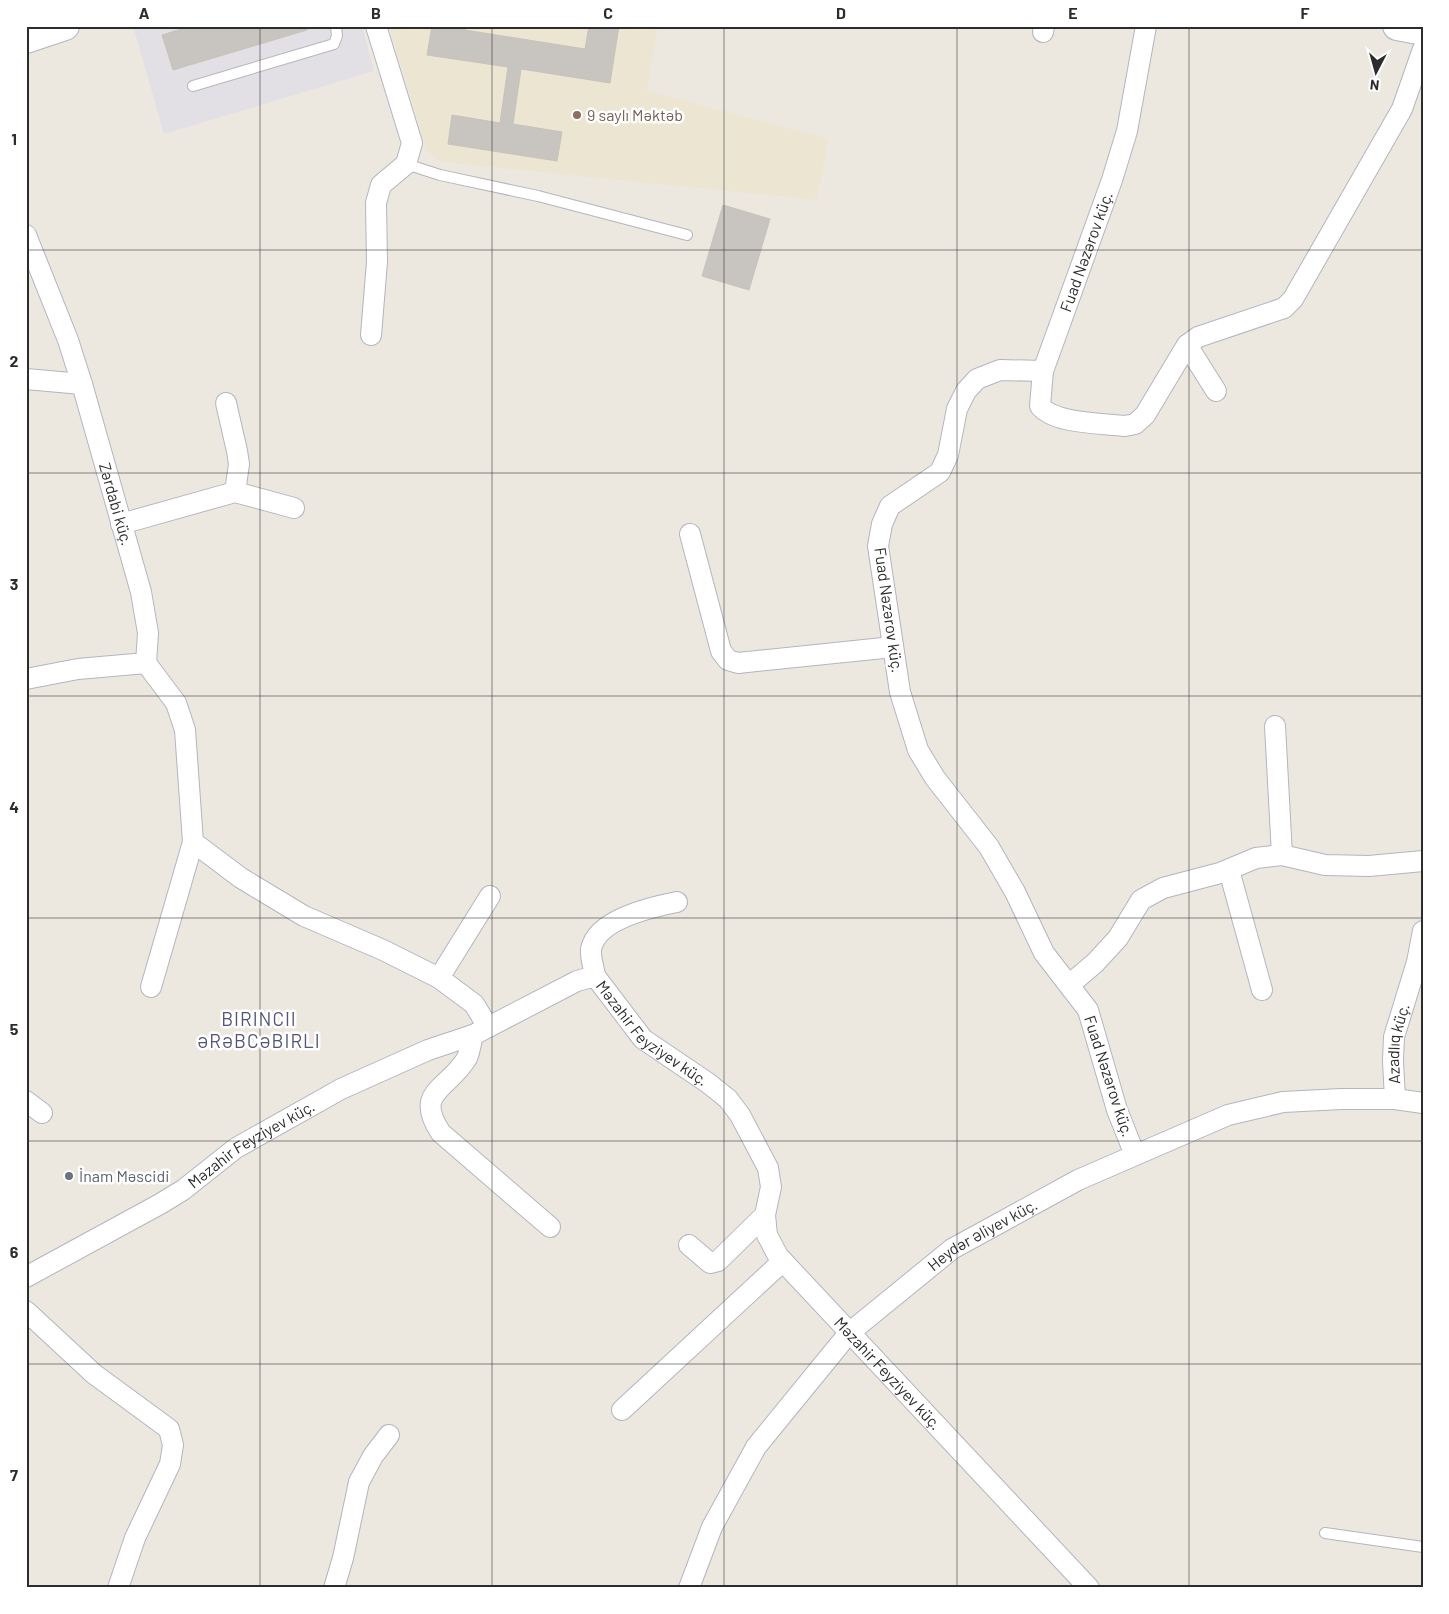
<svg xmlns="http://www.w3.org/2000/svg" width="1449" height="1614" viewBox="0 0 1449 1614" font-family="Barlow,sans-serif">
<style>
.industrial{fill:#e2e0e5}
.education{fill:#ebe5d2}
.building{fill:#c8c4bf;stroke:#c7c3ba}
.lines{fill:none;stroke-linecap:round;stroke-linejoin:round}
.lane-casing{stroke:#b4b5be;stroke-width:12}
.street-casing{stroke:#b4b5be;stroke-width:22}
.secondary-casing{stroke:#b4b5be;stroke-width:30}
.lane{stroke:#fff;stroke-width:10}
.street{stroke:#fff;stroke-width:20}
.secondary{stroke:#fff;stroke-width:28}
.grid{fill:none;stroke:#2c2c2c;stroke-width:1;stroke-opacity:0.55}
.education-dot{fill:#8d6e63;stroke:#fff;stroke-width:2}
.worship-dot{fill:#6b7280;stroke:#fff;stroke-width:2}
.labels{text-anchor:middle;stroke-width:5;stroke-linejoin:round;paint-order:stroke}
.education-label{font-size:16px;fill:#785e54;stroke:#fff;text-anchor:start}
.street-label{font-size:16px;fill:#2c2c2c;stroke:#fff}
.worship-label{font-size:16px;fill:#5b616d;stroke:#fff;text-anchor:start}
.quarter-label{font-size:19px;letter-spacing:1px;fill:#525577;stroke:#fff}
.neatline{fill:none;stroke:#2c2c2c;stroke-width:2}
.grid-label{font-size:16px;text-anchor:middle;font-weight:bold;fill:#2c2c2c}
</style>
<rect width="100%" height="100%" fill="#ece8e0"/>
<path class="industrial" d="M133,26H362L374,71L164,134Z"/>
<path class="education" d="M389,26H658L647,91L828,139L817,200L442,162L427,151Z"/>
<g class="building">
<path d="M191,26H307V30L173,70L162,35Z"/>
<path d="M432,26H465V30L585,49L589,26H619L610,83L521,69L513,124L562,132L557,161L448,144L452,115L500,123L508,67L427,55Z"/>
<path d="M723,205L770,219L749,290L702,276Z"/>
</g>
<g class="lines">
<defs>
<g id="lane">
<path d="M193,86L334,44L337,36L336,26"/>
<path d="M406,164L440,175L538,196L687,235"/>
<path d="M1325,1533L1423,1547"/>
</g>
<g id="street">
<path d="M1043,32L1044,26"/>
<path id="s1" d="M26,235L68,340L82,384L141,592L148,633L146,663L78,669L26,679"/>
<path d="M371,335L377,262L376,203L381,185L406,164L412,143L376,26"/>
<path d="M1187,345L1216,391"/>
<path d="M1043,371L1040,406C1055,424 1101,423 1125,426L1135,424L1145,415L1187,345L1198,337L1284,308L1293,299L1402,109L1423,49"/>
<path d="M26,379L82,384"/>
<path d="M226,403L237,451L239,464L235,492"/>
<path d="M121,524L235,492L294,508"/>
<path d="M690,534L721,651L728,660L738,663L893,647"/>
<path d="M146,663L176,703L185,730L193,842L241,878L304,916L383,950L439,978L474,1004L488,1027"/>
<path d="M1275,726L1282,855"/>
<path d="M1229,870L1262,990"/>
<path d="M595,976C594,968 590,957 591,949C597,919 652,907 677,902"/>
<path d="M439,978L490,896"/>
<path d="M1069,985L1095,963L1118,938L1141,900L1163,888L1220,873L1256,858L1282,855L1325,865L1369,866L1423,861"/>
<path d="M151,987L193,842"/>
<path d="M473,1035C471,1042 470,1051 467,1058C448,1090 413,1091 441,1133L550,1227"/>
<path id="s2" d="M1395,1099L1393,1061L1394,1037L1417,962L1423,931"/>
<path d="M26,1101L42,1113"/>
<path id="s3" d="M1135,1155L1117,1110L1088,1010L1044,953L1015,892L989,847L935,778L918,750L900,692L878,546L882,524L890,506L940,472L948,455L957,409L966,391L977,379L1000,370L1043,371L1112,180L1127,131L1146,26"/>
<path d="M689,1245L710,1263L718,1261L765,1215"/>
<path id="s4" d="M26,1277L160,1204L183,1190L236,1148L341,1089L428,1050L473,1035L577,981L595,976L643,1039L708,1083L728,1099L740,1115L768,1168L771,1187L765,1215L767,1235L778,1256L1089,1588"/>
<path d="M26,1311L94,1374L169,1429L173,1445L170,1464L135,1538L118,1588"/>
<path d="M622,1410L783,1261"/>
<path d="M334,1588L343,1558L359,1482L373,1456L389,1435"/>
<path id="s5" d="M689,1588L712,1527L756,1447L849,1333L952,1249L1078,1180L1228,1115L1283,1102L1341,1099H1395L1423,1103"/>
</g>
<g id="secondary">
<path d="M1397,26L1423,31"/>
<path d="M26,39L65,26"/>
</g>
</defs>
<use href="#lane" class="lane-casing"/>
<use href="#street" class="street-casing"/>
<use href="#secondary" class="secondary-casing"/>
<use href="#lane" class="lane"/>
<use href="#street" class="street"/>
<use href="#secondary" class="secondary"/>
</g>
<path class="grid" d="M260,26V1588M492,26V1588M724,26V1588M957,26V1588M1189,26V1588M26,250H1423M26,473H1423M26,696H1423M26,918H1423M26,1141H1423M26,1364H1423"/>
<circle class="education-dot" cx="577" cy="115" r="5"/>
<circle class="worship-dot" cx="69" cy="1176" r="5"/>
<g class="labels">
<g class="education-label">
<text x="587" y="121">9 saylı Məktəb</text>
</g>
<g class="street-label">
<text dy="6" stroke="none"><textPath href="#s3" startOffset="1072">Fuad Nəzərov küç.</textPath></text>
<text dy="6" stroke="none"><textPath href="#s1" startOffset="284">Zərdabi küç.</textPath></text>
<text transform="translate(889 610) rotate(82)" y="6">Fuad Nəzərov küç.</text>
<text dy="6" stroke="none"><textPath href="#s4" startOffset="728">Məzahir Feyziyev küç.</textPath></text>
<text dy="6" stroke="none"><textPath href="#s2" startOffset="56">Azadlıq küç.</textPath></text>
<text transform="translate(1109 1076) rotate(72)" y="6">Fuad Nəzərov küç.</text>
<text dy="6" stroke="none"><textPath href="#s4" startOffset="262">Məzahir Feyziyev küç.</textPath></text>
<text dy="6" stroke="none"><textPath href="#s5" startOffset="470">Heydər Əliyev küç.</textPath></text>
<text dy="6" stroke="none"><textPath href="#s4" startOffset="1162">Məzahir Feyziyev küç.</textPath></text>
</g>
<g class="worship-label">
<text x="79" y="1182">İnam Məscidi</text>
</g>
<g class="quarter-label">
<text x="259" y="1026">BIRINCII<tspan x="259" dy="22">ƏRƏBCƏBIRLI</tspan></text>
</g>
</g>
<rect width="1449" height="1614" fill="none" stroke="#ffffff" stroke-width="55"/>
<g transform="translate(1376 72) rotate(186)" stroke="#ffffff" stroke-width="4" paint-order="stroke">
<path d="M0-4L9 19L0 12L-9 19Z" fill="#2c2c2c"/>
<text y="-8" font-size="14" font-weight="bold" text-anchor="middle" fill="#2c2c2c">N</text>
</g>
<rect x="28" y="28" width="1394" height="1558" class="neatline"/>
<g class="grid-label">
<text x="144" y="19">A</text>
<text x="376" y="19">B</text>
<text x="608" y="19">C</text>
<text x="841" y="19">D</text>
<text x="1073" y="19">E</text>
<text x="1305" y="19">F</text>
<text x="14" y="145">1</text>
<text x="14" y="367">2</text>
<text x="14" y="590">3</text>
<text x="14" y="813">4</text>
<text x="14" y="1035">5</text>
<text x="14" y="1258">6</text>
<text x="14" y="1481">7</text>
</g>
</svg>
